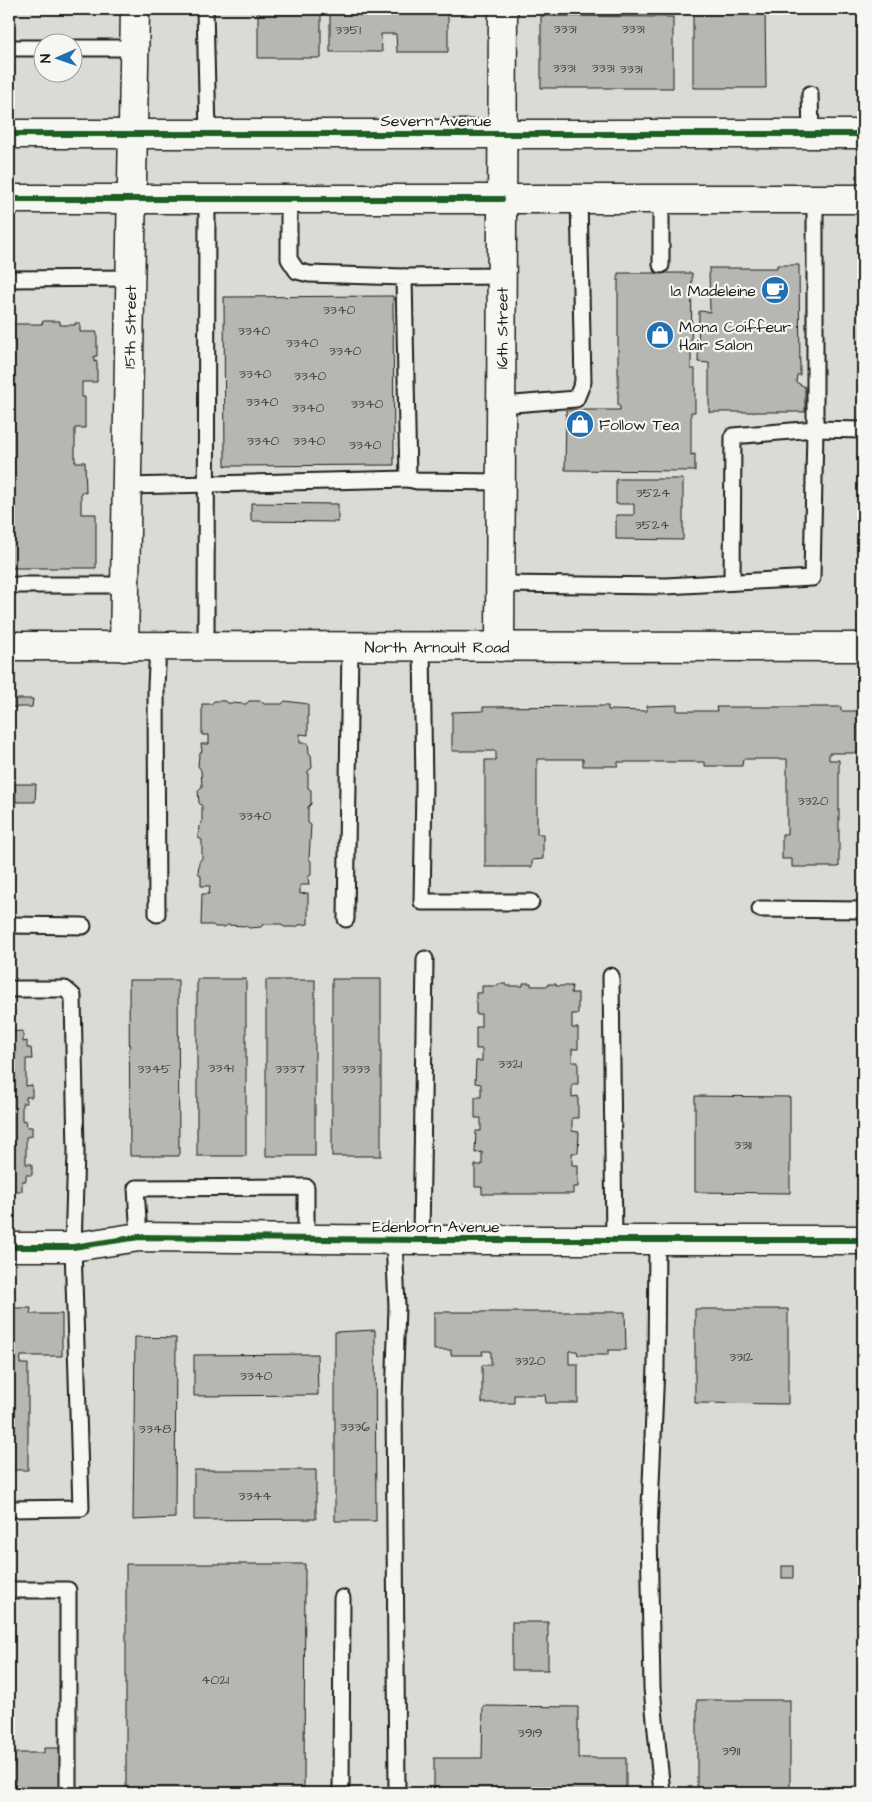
<svg xmlns="http://www.w3.org/2000/svg" width="872" height="1802" viewBox="0 0 872 1802" font-family="'Architects Daughter',sans-serif">
<style>
.built{fill:#dadad6;fill-rule:evenodd}
.building{fill:#b6b6b3;stroke:#1c1c1c}
.lines{fill:none;stroke-linecap:round;stroke-linejoin:round}
.service-casing{stroke:#1c1c1c;stroke-width:19}
.minor-casing{stroke:#1c1c1c;stroke-width:31}
.tertiary-casing{stroke:#1c1c1c;stroke-width:31}
.service{stroke:#f6f6f2;stroke-width:15}
.minor{stroke:#f6f6f2;stroke-width:28}
.tertiary{stroke:#f6f6f2;stroke-width:28}
.cycleway-casing{stroke:#f6f6f2;stroke-width:9}
.cycleway{stroke:#1b5e20;stroke-width:6}
.labels{text-anchor:middle;stroke-width:4.5;stroke-linejoin:round;paint-order:stroke}
.number-label{font-size:14px;fill:#424242}
.street-label{font-size:16px;fill:#1c1c1c;stroke:#f6f6f2}
.poi-label{font-size:16px;fill:#1c1c1c;stroke:#f6f6f2;text-anchor:start}
</style>
<rect width="100%" height="100%" fill="#e9e9e5"/>
<filter id="ink" filterUnits="userSpaceOnUse"><feTurbulence type="fractalNoise" baseFrequency=".02" numOctaves="2"/><feDisplacementMap in="SourceGraphic" scale="10" xChannelSelector="R" yChannelSelector="G"/><feConvolveMatrix kernelMatrix="1 2 1 2 8 2 1 2 1" color-interpolation-filters="sRGB"/></filter>
<g filter="url(#ink)">
<path class="built" d="M9,9H863V1793H9ZM42,42H72V72H42Z"/>
<g class="building">
<rect x="258" y="9" width="63" height="49"/>
<path d="M330,9H448V52H397L396,34H381L382,52H330Z"/>
<path d="M693,9H765L766,88H693Z"/>
<path d="M541,16L673,17V88H541Z"/>
<path d="M777,265H799L800,375H797L796,382L805,387V412H709V363L698,362L699,311L710,312L709,268H777Z"/>
<path d="M618,273H692L691,369H695V412H691V455L695,454V471L565,470L566,410H620V406H618Z"/>
<path d="M393,296L394,465L225,466L224,297Z"/>
<path d="M43,321H60V325H75V323H80V332H97V356H94V362L97,361V382H82V397H85V428H75V462H85L86,493L81,492V514H96V568H9V324H42Z"/>
<path d="M616,479H683V540L616,539V515H634V504H616Z"/>
<path d="M251,503L338,504V522L251,521Z"/>
<path d="M12,699H33L32,707H12Z"/>
<path d="M214,701H225L228,703L246,704L249,701H261L264,704H282L285,701L308,704V735L300,734V743H308L309,753L311,755L312,768L308,771V788L311,790V804L308,807V823L311,825L309,859L311,861V875L308,877L309,885H300V894L308,893V924L299,925L296,927H284L281,924H264L261,927L249,928L246,926L227,925L225,927H215L213,925H201L202,894H209L210,886H201V876L198,873L199,862L202,858V840L198,838L199,826L202,823V806L199,803L198,790L202,787L201,770L198,766L199,755L202,751L201,744H209V735H202V704H211Z"/>
<path d="M677,705V711H717L716,707H841V711H863V753H829V760H839V867H792V859H782V834H787V759H743L742,766H705V762H618V766H583V759H537V834H543V859L532,860V867H485V760H496V751H452V712L483,711V707L608,706V710L647,711V706Z"/>
<path d="M15,784H36L35,802H16Z"/>
<rect x="197" y="979" width="49" height="177"/>
<rect x="332" y="979" width="49" height="177"/>
<path d="M129,980H178L179,1156H130Z"/>
<rect x="266" y="980" width="49" height="176"/>
<path d="M523,983H531V986H548V984H556V986H572L571,993H578V1014H572V1028H578V1049H572V1062H578V1084H572V1097L578,1096V1118H572V1131L579,1132L578,1153H572V1165H578V1187H573V1194H482V1187H475V1165H482V1152L475,1153L476,1131H481V1118H475V1097H481V1084L475,1083L476,1061H482V1049H476V1027H481V1014H476V993H482V986H498V984H506V986H523Z"/>
<path d="M23,1031V1042L27,1041V1048H31L32,1059H26V1086L32,1085V1097H26V1103H22V1121L26,1120L27,1127H32V1136L26,1137V1164H32V1175H26V1181H22V1191H9V1032Z"/>
<path d="M695,1096L790,1097V1193L695,1192Z"/>
<path d="M9,1308H31L30,1314H62V1356H21L20,1364H28V1470H9Z"/>
<path d="M695,1309H788V1404L695,1403Z"/>
<path d="M434,1312H625L626,1350H608V1355H578L577,1351H569V1364H578V1403H546L545,1395H514V1403H482V1365H491V1351H482L483,1355H451V1350H434Z"/>
<path d="M375,1330L376,1521H335V1332Z"/>
<path d="M135,1337L176,1338L175,1518L133,1520Z"/>
<path d="M317,1354L318,1395L194,1396V1355Z"/>
<path d="M194,1470H316V1519L194,1520Z"/>
<path d="M126,1564H305L304,1793H126Z"/>
<rect x="782" y="1566" width="11" height="12"/>
<rect x="512" y="1622" width="36" height="48"/>
<rect x="697" y="1700" width="93" height="93"/>
<path d="M483,1706L578,1707V1758H626V1793H434V1758H482Z"/>
<path d="M44,1748H63V1760H60V1793H9V1753H44Z"/>
</g>
<g class="lines">
<defs>
<g id="service">
<path d="M205,9L208,134"/>
<path d="M9,48H42"/>
<path d="M72,48H135"/>
<path d="M810,94L811,134"/>
<path d="M289,199V259L297,271L309,274L404,277L408,479L417,481L501,482"/>
<path d="M661,265V199"/>
<path d="M404,277L502,276"/>
<path d="M9,279L131,278"/>
<path d="M501,405L576,399L583,382L579,199"/>
<path d="M127,486L408,479"/>
<path d="M732,582L733,436L815,429V199"/>
<path d="M500,584L666,586L812,578L815,429L863,430"/>
<path d="M9,585H126"/>
<path d="M206,647L207,199"/>
<path d="M422,647L424,787L422,902H531"/>
<path d="M760,909L863,910"/>
<path d="M157,914L156,686L158,647"/>
<path d="M346,919L350,647"/>
<path d="M9,925L83,926"/>
<path d="M611,976L614,1241"/>
<path d="M9,989H65L73,996L76,1152L73,1247L81,1508L9,1509"/>
<path d="M139,1237L136,1188L306,1187V1239"/>
<path d="M394,1240L397,1306L394,1401L397,1793"/>
<path d="M421,1240L425,959"/>
<path d="M657,1241L656,1367L649,1530L652,1688L662,1793"/>
<path d="M9,1590H68V1793"/>
<path d="M341,1793L342,1598"/>
</g>
<g id="minor">
<path id="s1" d="M9,646L863,647"/>
<path id="s2" d="M124,647L135,9"/>
<path id="s3" d="M500,647L503,9"/>
<path d="M9,1247H73L139,1237L421,1240H863"/>
</g>
<g id="tertiary">
<path d="M9,134H863"/>
<path d="M9,199H863"/>
</g>
</defs>
<use href="#service" class="service-casing"/>
<use href="#minor" class="minor-casing"/>
<use href="#tertiary" class="tertiary-casing"/>
<use href="#service" class="service"/>
<use href="#minor" class="minor"/>
<use href="#tertiary" class="tertiary"/>
<defs>
<g id="cycleway">
<path d="M9,134H863"/>
<path d="M9,199H502"/>
<path d="M9,1247H73L139,1237L421,1240H863"/>
</g>
</defs>
<use href="#cycleway" class="cycleway-casing"/>
<use href="#cycleway" class="cycleway"/>
</g>
</g>
<defs>
<symbol id="cafe-disc" viewBox="-11 -11 22 22"><circle r="9.5" fill="#1f6fb2" stroke="#f6f6f2"/><path d="M-5.5-4.5H6V0H3Q3 3.5 0 3.5H-2.5Q-5.5 3.5-5.5 0ZM3-3.2v2h1.7v-2ZM-6 4.5H4V6H-6Z" fill="#fff"/></symbol>
<symbol id="shop-disc" viewBox="-11 -11 22 22"><circle r="9.5" fill="#1f6fb2" stroke="#f6f6f2"/><path d="M-5-2.5h2.3a2.7 3.5 0 0 1 5.4 0H5L5.5 6h-11ZM-1.5-2.5h3a1.5 2.3 0 0 0-3 0Z" fill="#fff"/></symbol>
</defs>
<g fill-rule="evenodd">
<use href="#cafe-disc" x="759" y="274" width="32" height="32"/>
<use href="#shop-disc" x="644" y="319" width="32" height="32"/>
<use href="#shop-disc" x="564" y="408" width="32" height="32"/>
</g>
<g class="labels">
<g class="number-label">
<text x="565" y="33">3331</text>
<text x="633" y="33">3331</text>
<text x="348" y="34">3351</text>
<text x="564" y="72">3331</text>
<text x="603" y="72">3331</text>
<text x="631" y="73">3331</text>
<text x="339" y="314">3340</text>
<text x="254" y="335">3340</text>
<text x="302" y="347">3340</text>
<text x="345" y="355">3340</text>
<text x="255" y="378">3340</text>
<text x="310" y="380">3340</text>
<text x="262" y="406">3340</text>
<text x="367" y="408">3340</text>
<text x="308" y="412">3340</text>
<text x="263" y="445">3340</text>
<text x="309" y="445">3340</text>
<text x="365" y="449">3340</text>
<text x="653" y="497">3524</text>
<text x="652" y="529">3524</text>
<text x="813" y="805">3320</text>
<text x="255" y="820">3340</text>
<text x="510" y="1068">3321</text>
<text x="221" y="1072">3341</text>
<text x="154" y="1073">3345</text>
<text x="290" y="1073">3337</text>
<text x="356" y="1073">3333</text>
<text x="743" y="1149">3311</text>
<text x="741" y="1361">3312</text>
<text x="530" y="1365">3320</text>
<text x="256" y="1380">3340</text>
<text x="355" y="1431">3336</text>
<text x="155" y="1433">3348</text>
<text x="255" y="1500">3344</text>
<text x="215" y="1684">4021</text>
<text x="530" y="1737">3919</text>
<text x="731" y="1755">3911</text>
</g>
<g class="street-label">
<text x="436" y="126">Severn Avenue</text>
<text dy="6" stroke="none"><textPath href="#s2" startOffset="320">15th Street</textPath></text>
<text dy="6" stroke="none"><textPath href="#s3" startOffset="319">16th Street</textPath></text>
<text dy="6" stroke="none"><textPath href="#s1" startOffset="428">North Arnoult Road</textPath></text>
<text x="436" y="1232">Edenborn Avenue</text>
</g>
<g class="poi-label">
<text x="756" y="296" text-anchor="end">la Madeleine</text>
<text x="679" y="332">Mona Coiffeur<tspan x="679" dy="18">Hair Salon</tspan></text>
<text x="599" y="430">Follow Tea</text>
</g>
</g>
<rect width="872" height="1802" fill="none" stroke="#f6f6f2" stroke-width="30"/>
<rect x="15" y="15" width="842" height="1772" fill="none" stroke="#1c1c1c" stroke-width="2" filter="url(#ink)"/>
<g transform="translate(58 58) rotate(268)"><circle r="24" fill="#f6f6f2" stroke="#9f9f9c"/>
<path d="M0-4L9 19L0 12L-9 19Z" fill="#1f6fb2"/>
<text y="-8" font-size="14" font-weight="bold" text-anchor="middle" fill="#1c1c1c">N</text>
</g>
</svg>
